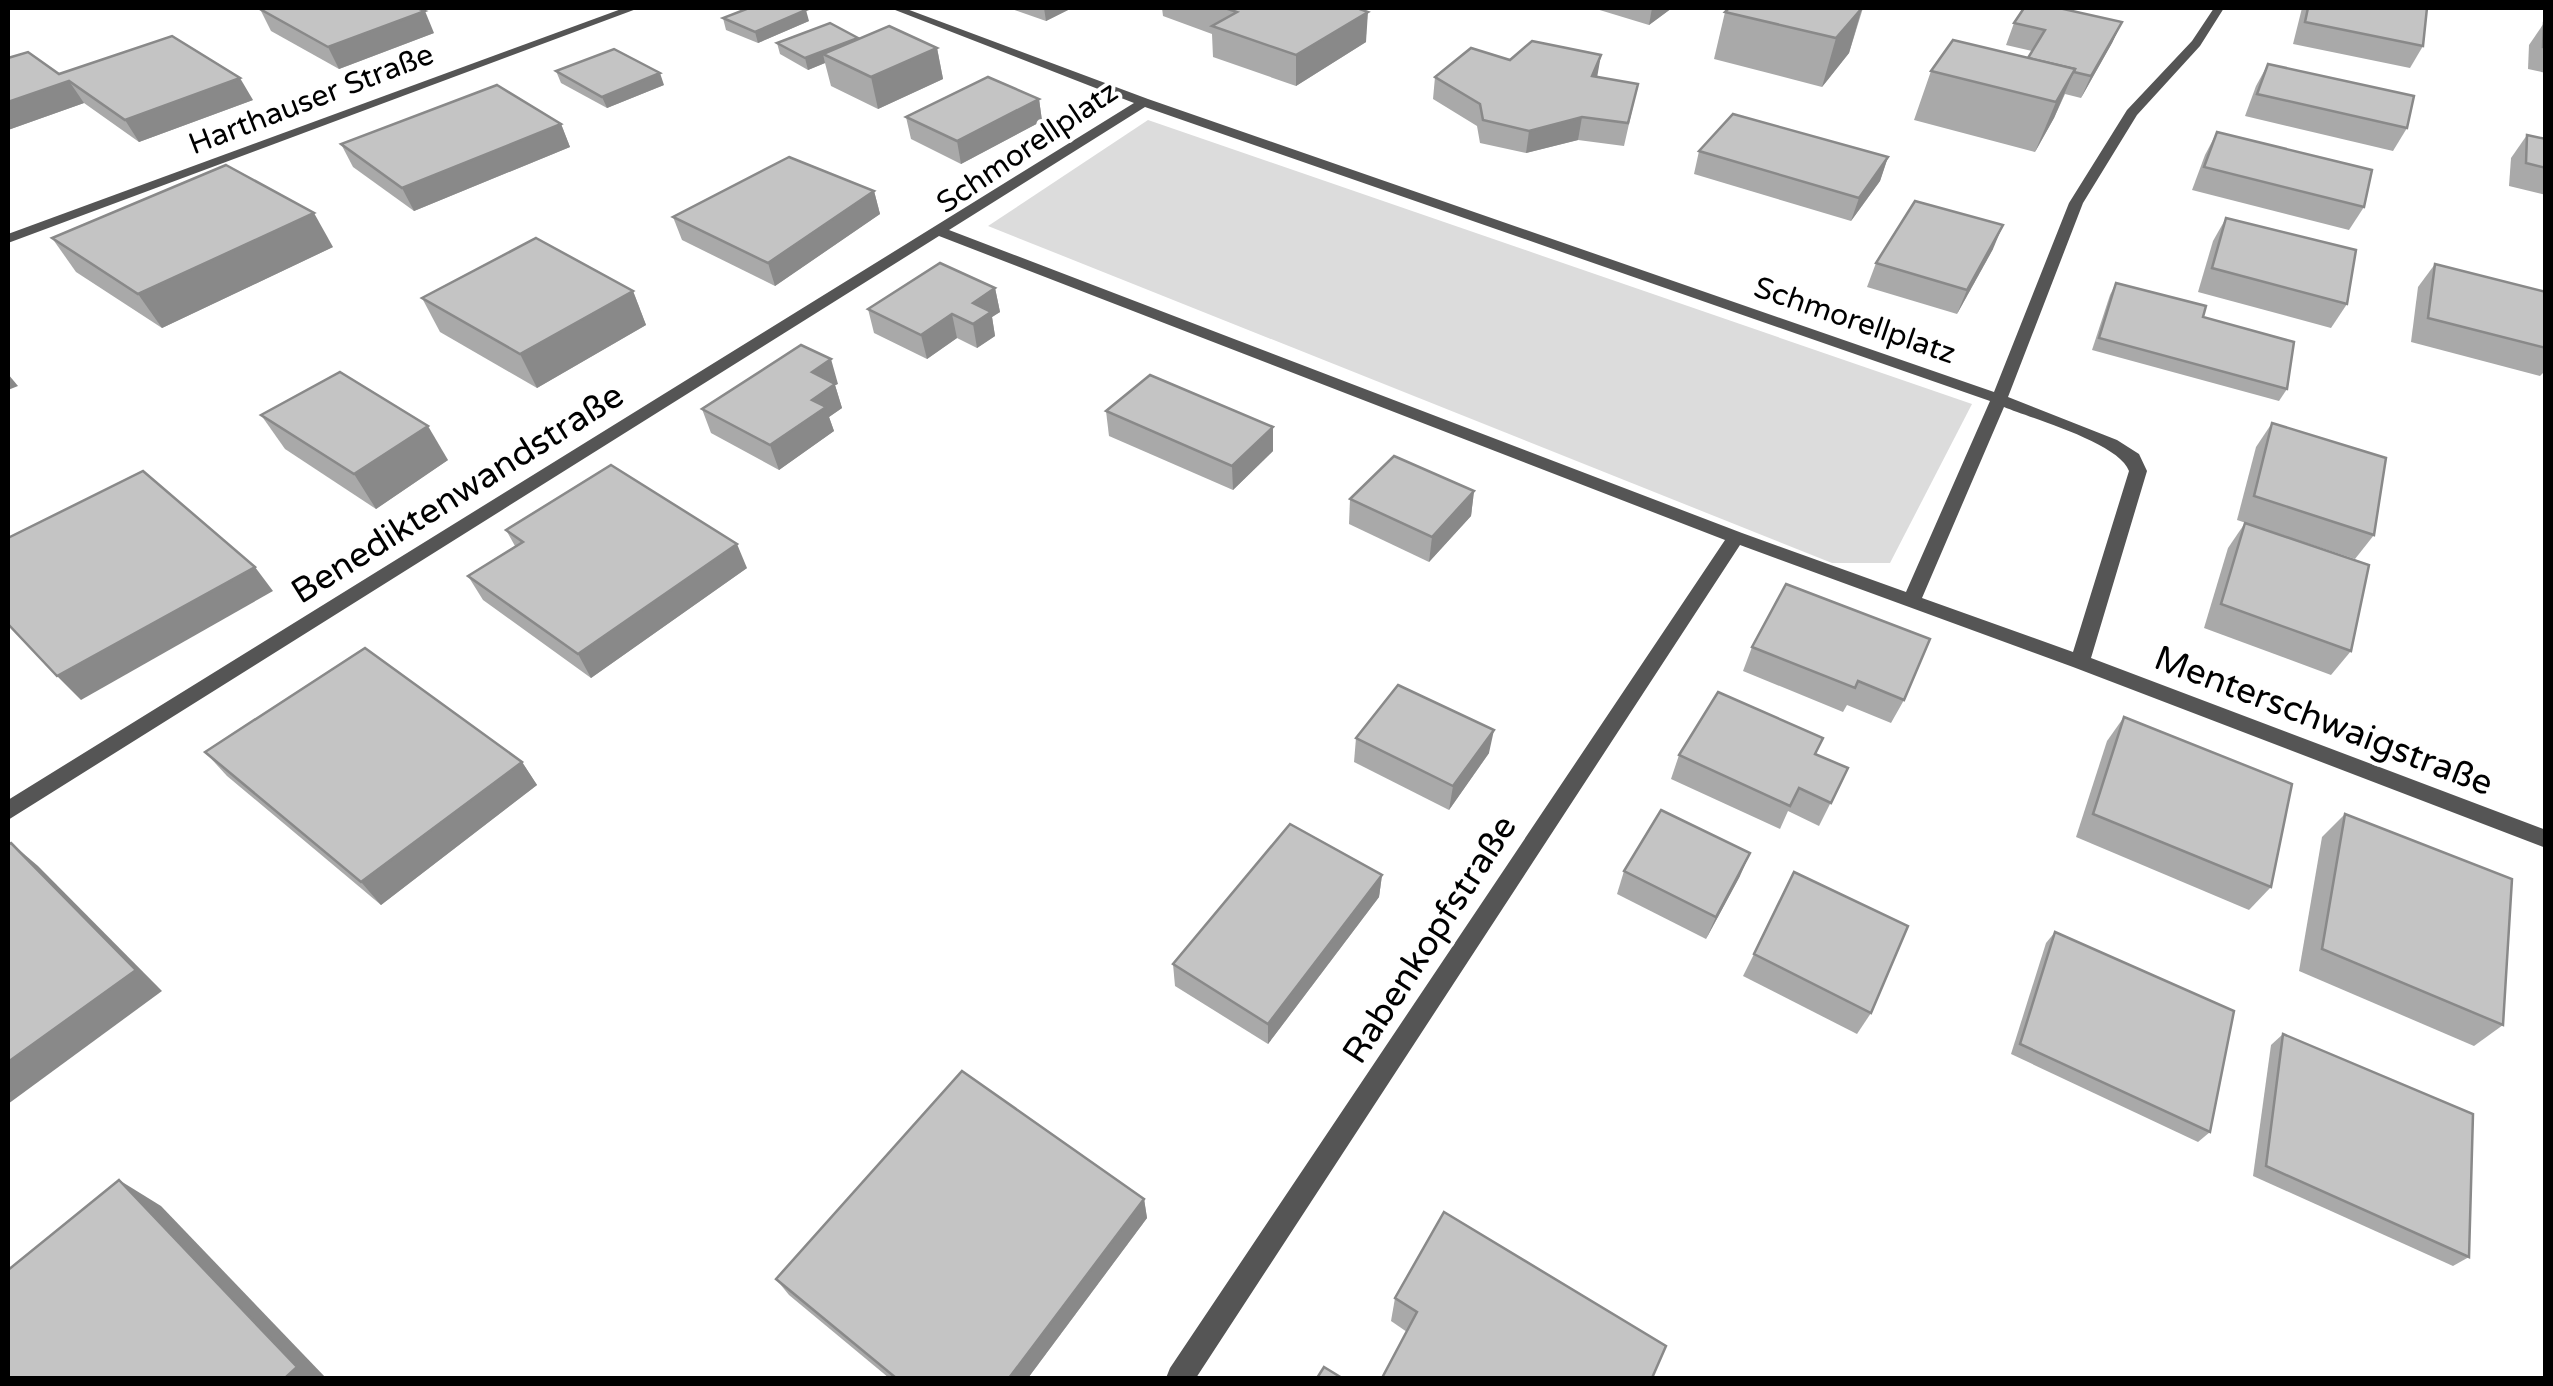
<svg xmlns="http://www.w3.org/2000/svg" width="2553" height="1386" viewBox="0 0 2553 1386" font-family="'Varela Round',sans-serif">
<style>
.green{fill:#dcdcdc}
.lines{fill:none;stroke-linecap:round;stroke-linejoin:round}
.street{fill:#555;fill-rule:evenodd}
.wall{fill:#a9a9a9}
.shaded-wall{fill:#898989}
.building{fill:#c4c4c4;stroke:#898989;stroke-width:2.5}
.labels{text-anchor:middle;stroke-width:8;stroke-linejoin:round;paint-order:stroke}
.far-street-label{font-size:30px;fill:#000;stroke:#fff}
.street-label{font-size:35px;fill:#000;stroke:#fff}
</style>
<rect width="100%" height="100%" fill="#fff"/>
<path class="green" d="M1148,120L1972,404L1890,563H1832L988,226Z"/>
<g class="lines">
<g class="street">
<path d="M624,8H639L8,243V234Z"/>
<path d="M890,8H904L1148,99L1994,392L2069,203L2127,110L2192,41L2214,8H2224L2200,46L2137,115L2083,203L2008,397L2117,440L2139,454L2147,471L2091,658L2546,830V848L2073,667L1740,545L1196,1378H1166L1170,1368L1725,540L939,236L8,820V800L1134,103ZM1145,107L1990,401L1906,592L1742,533L949,230ZM2004,407C2033,419 2119,443 2129,471L2073,652L1922,598Z"/>
</g>
</g>
<g class="wall">
<path d="M1009,8H1072L1046,21Z"/>
<path d="M1162,8H1357L1366,42L1296,86L1213,57L1212,34L1163,16Z"/>
<path d="M1593,8H1672L1649,25Z"/>
<path d="M1729,8H1863L1849,53L1822,87L1714,59L1725,12Z"/>
<path d="M2302,8H2427L2423,46L2410,68L2293,44Z"/>
<path d="M260,9L434,33L339,69L271,31Z"/>
<path d="M723,18L809,21L758,43L726,30Z"/>
<path d="M2122,22L2112,43L2081,98L2065,94L2054,118L2035,152L1914,120L1931,71L2028,58L2032,51L2006,45L2014,23Z"/>
<path d="M2544,23H2546V73L2528,69L2529,45Z"/>
<path d="M858,38L937,48L943,79L878,109L831,86L825,63L808,70L780,54L777,43Z"/>
<path d="M8,58L59,74L253,100L139,142L84,103L8,130Z"/>
<path d="M1510,60L1638,84L1624,146L1578,140L1526,153L1480,143L1477,126L1433,99L1435,77Z"/>
<path d="M2268,64L2407,128L2393,151L2245,116L2256,86Z"/>
<path d="M556,71L664,85L607,108L561,83Z"/>
<path d="M1039,99L1042,121L961,164L911,139L906,117Z"/>
<path d="M561,124L570,147L414,211L353,167L341,144Z"/>
<path d="M2217,132L2364,207L2349,230L2192,190L2205,155Z"/>
<path d="M2527,135L2546,139V195L2509,186L2511,158Z"/>
<path d="M1699,151L1888,157L1880,181L1851,221L1694,174Z"/>
<path d="M874,191L880,214L775,286L682,240L673,217Z"/>
<path d="M2226,218L2347,304L2331,328L2198,292L2213,241Z"/>
<path d="M52,238L333,247L162,328L76,272Z"/>
<path d="M1993,249L1957,314L1867,287L1876,263Z"/>
<path d="M2435,264L2546,292V370L2540,376L2411,342L2418,287Z"/>
<path d="M2116,283L2203,317L2287,389L2279,401L2092,350L2110,295Z"/>
<path d="M995,288L1000,312L992,317L995,336L977,348L957,338L927,359L874,333L868,309Z"/>
<path d="M633,291L646,325L537,388L440,332L422,298Z"/>
<path d="M838,384L835,385L842,408L829,417L834,431L779,470L711,433L702,409Z"/>
<path d="M1106,411L1273,427V451L1233,490L1109,436Z"/>
<path d="M261,415L448,460L376,509L285,449Z"/>
<path d="M2272,423L2374,535L2355,559L2237,520L2256,447Z"/>
<path d="M1474,491L1471,516L1429,562L1349,524L1350,499Z"/>
<path d="M2245,523L2351,651L2331,675L2204,628L2228,548Z"/>
<path d="M506,530L747,568L591,678L483,600L468,576L515,546Z"/>
<path d="M1786,584L1904,700L1891,723L1847,705L1843,712L1743,671L1752,647Z"/>
<path d="M2124,717L2271,887L2249,910L2076,837L2107,741Z"/>
<path d="M1356,738L1489,753L1449,810L1354,762Z"/>
<path d="M1823,738L1816,754L1848,768L1819,826L1788,811L1780,829L1671,779L1679,755Z"/>
<path d="M205,752L522,762L537,785L381,905L227,776Z"/>
<path d="M2345,814L2503,1025L2474,1046L2299,971L2322,837Z"/>
<path d="M1624,871L1740,876L1706,939L1617,894Z"/>
<path d="M1382,875L1379,897L1268,1044L1175,986L1173,964Z"/>
<path d="M2055,932L2210,1132L2198,1142L2011,1054L2046,943Z"/>
<path d="M1754,954L1871,1013L1857,1034L1743,976Z"/>
<path d="M2283,1034L2469,1257L2453,1266L2253,1176L2271,1045Z"/>
<path d="M1144,1199L1147,1218L1028,1378H889L789,1295L776,1279Z"/>
<path d="M1395,1298L1652,1378L1407,1332L1391,1321Z"/>
</g>
<g class="shaded-wall">
<path d="M1044,8H1072L1046,21Z"/>
<path d="M1652,8H1672L1649,25Z"/>
<path d="M1862,8L1849,53L1822,87L1836,38Z"/>
<path d="M806,10L809,21L758,43L755,32Z"/>
<path d="M425,11L434,33L339,69L328,47Z"/>
<path d="M1368,12L1366,42L1296,86V55Z"/>
<path d="M2122,22L2112,43L2081,98L2091,76Z"/>
<path d="M858,38L834,60L823,54L825,63L808,70L805,58Z"/>
<path d="M937,48L943,79L878,109L871,77Z"/>
<path d="M1601,55L1597,78L1592,76Z"/>
<path d="M2075,69L2054,118L2035,152L2056,102Z"/>
<path d="M660,73L664,85L607,108L602,97Z"/>
<path d="M240,78L253,100L139,142L125,120Z"/>
<path d="M69,81L84,103L8,130V102Z"/>
<path d="M1039,99L1042,121L961,164L957,141Z"/>
<path d="M1582,117L1578,140L1526,153L1529,131Z"/>
<path d="M561,124L570,147L414,211L402,188Z"/>
<path d="M1888,157L1880,181L1851,221L1859,198Z"/>
<path d="M874,191L880,214L775,286L768,263Z"/>
<path d="M314,213L333,247L162,328L138,294Z"/>
<path d="M2003,225L1993,249L1957,314L1967,290Z"/>
<path d="M995,288L1000,312L992,317L995,336L977,348L973,324V303Z"/>
<path d="M633,291L646,325L537,388L520,354Z"/>
<path d="M952,314L957,338L927,359L921,335Z"/>
<path d="M831,359L838,384L835,385L842,408L829,417L834,431L779,470L770,445L812,400V372Z"/>
<path d="M8,374L18,386L8,390Z"/>
<path d="M428,426L448,460L376,509L354,474Z"/>
<path d="M1273,427V451L1233,490L1232,466Z"/>
<path d="M1474,491L1471,516L1429,562L1432,537Z"/>
<path d="M737,544L747,568L591,678L578,654Z"/>
<path d="M255,567L273,591L81,700L57,676Z"/>
<path d="M1494,730L1489,753L1449,810L1453,786Z"/>
<path d="M522,762L537,785L381,905L361,882Z"/>
<path d="M11,843L38,866L162,991L8,1104Z"/>
<path d="M1750,853L1740,876L1706,939L1716,917Z"/>
<path d="M1382,875L1379,897L1268,1044V1024Z"/>
<path d="M119,1180L161,1206L326,1378H285Z"/>
<path d="M1144,1199L1147,1218L1028,1378H1009Z"/>
</g>
<g class="building">
<path d="M265,8H417L425,11L328,47L260,9Z"/>
<path d="M749,8H799L806,10L755,32L723,18Z"/>
<path d="M1225,8H1357L1368,12L1296,55L1212,26L1237,12Z"/>
<path d="M1729,8H1862L1836,38L1725,12Z"/>
<path d="M2024,8H2059L2122,22L2091,76L2074,72L2075,69L2028,58L2045,30L2014,23Z"/>
<path d="M2308,8H2427L2423,46L2305,22Z"/>
<path d="M830,23L858,38L805,58L777,43Z"/>
<path d="M2544,23H2546V48L2543,47Z"/>
<path d="M889,26L937,48L871,77L823,54Z"/>
<path d="M172,36L240,78L125,120L69,81L8,102V58L28,52L59,74Z"/>
<path d="M1953,40L2075,69L2056,102L1931,71Z"/>
<path d="M1532,41L1601,55L1592,76L1638,84L1628,123L1582,117L1529,131L1483,120L1480,104L1435,77L1471,48L1510,60Z"/>
<path d="M614,49L660,73L602,97L556,71Z"/>
<path d="M2268,64L2414,96L2407,128L2257,94Z"/>
<path d="M988,77L1039,99L957,141L906,117Z"/>
<path d="M497,85L561,124L402,188L341,144Z"/>
<path d="M1733,114L1888,157L1859,198L1699,151Z"/>
<path d="M2217,132L2372,170L2364,207L2204,167Z"/>
<path d="M2527,135L2546,139V168L2526,163Z"/>
<path d="M789,157L874,191L768,263L673,217Z"/>
<path d="M226,165L314,213L138,294L52,238Z"/>
<path d="M1915,201L2003,225L1967,290L1876,263Z"/>
<path d="M2226,218L2356,250L2347,304L2212,268Z"/>
<path d="M536,238L633,291L520,354L422,298Z"/>
<path d="M940,263L995,288L973,303L991,312L973,324L952,314L921,335L868,309Z"/>
<path d="M2435,264L2546,292V348L2428,318Z"/>
<path d="M2116,283L2206,306L2203,317L2294,342L2287,389L2099,338Z"/>
<path d="M801,345L831,359L812,372L835,384L812,400L826,407L770,445L702,409Z"/>
<path d="M340,372L428,426L354,474L261,415Z"/>
<path d="M1150,375L1273,427L1232,466L1106,411Z"/>
<path d="M2272,423L2386,458L2374,535L2254,496Z"/>
<path d="M1394,456L1474,491L1432,537L1350,499Z"/>
<path d="M611,465L737,544L578,654L468,576L523,542L506,530Z"/>
<path d="M143,471L255,567L57,676L8,624V538Z"/>
<path d="M2245,523L2369,565L2351,651L2221,604Z"/>
<path d="M1786,584L1930,639L1904,700L1858,681L1855,688L1752,647Z"/>
<path d="M365,648L522,762L361,882L205,752Z"/>
<path d="M1398,685L1494,730L1453,786L1356,738Z"/>
<path d="M1718,692L1823,738L1815,754L1848,768L1831,803L1799,788L1790,806L1679,755Z"/>
<path d="M2124,717L2292,784L2271,887L2093,814Z"/>
<path d="M1661,810L1750,853L1716,917L1624,871Z"/>
<path d="M2345,814L2512,879L2503,1025L2322,949Z"/>
<path d="M1290,824L1382,875L1268,1024L1173,964Z"/>
<path d="M11,843L136,970L8,1062V845Z"/>
<path d="M1794,872L1908,926L1871,1013L1754,954Z"/>
<path d="M2055,932L2234,1011L2210,1132L2020,1044Z"/>
<path d="M2283,1034L2473,1114L2469,1257L2266,1166Z"/>
<path d="M962,1071L1144,1199L1009,1378H896L776,1279Z"/>
<path d="M119,1180L297,1367L285,1378H8V1270Z"/>
<path d="M1444,1212L1666,1346L1652,1378H1382L1417,1312L1395,1298Z"/>
<path d="M1324,1367L1342,1378H1317Z"/>
</g>
<g class="labels">
<g class="far-street-label">
<text transform="translate(311 99) rotate(-21)" y="10">Harthauser Straße</text>
<text transform="translate(1027 147) rotate(-34)" y="10">Schmorellplatz</text>
<text transform="translate(1855 320) rotate(19)" y="10">Schmorellplatz</text>
</g>
<g class="street-label">
<text transform="translate(457 493) rotate(-32)" y="12">Benediktenwandstraße</text>
<text transform="translate(2324 720) rotate(21)" y="12">Menterschwaigstraße</text>
<text transform="translate(1429 939) rotate(-57)" y="12">Rabenkopfstraße</text>
</g>
</g>
<rect width="2553" height="1386" fill="none" stroke="#000000" stroke-width="20"/>
</svg>
